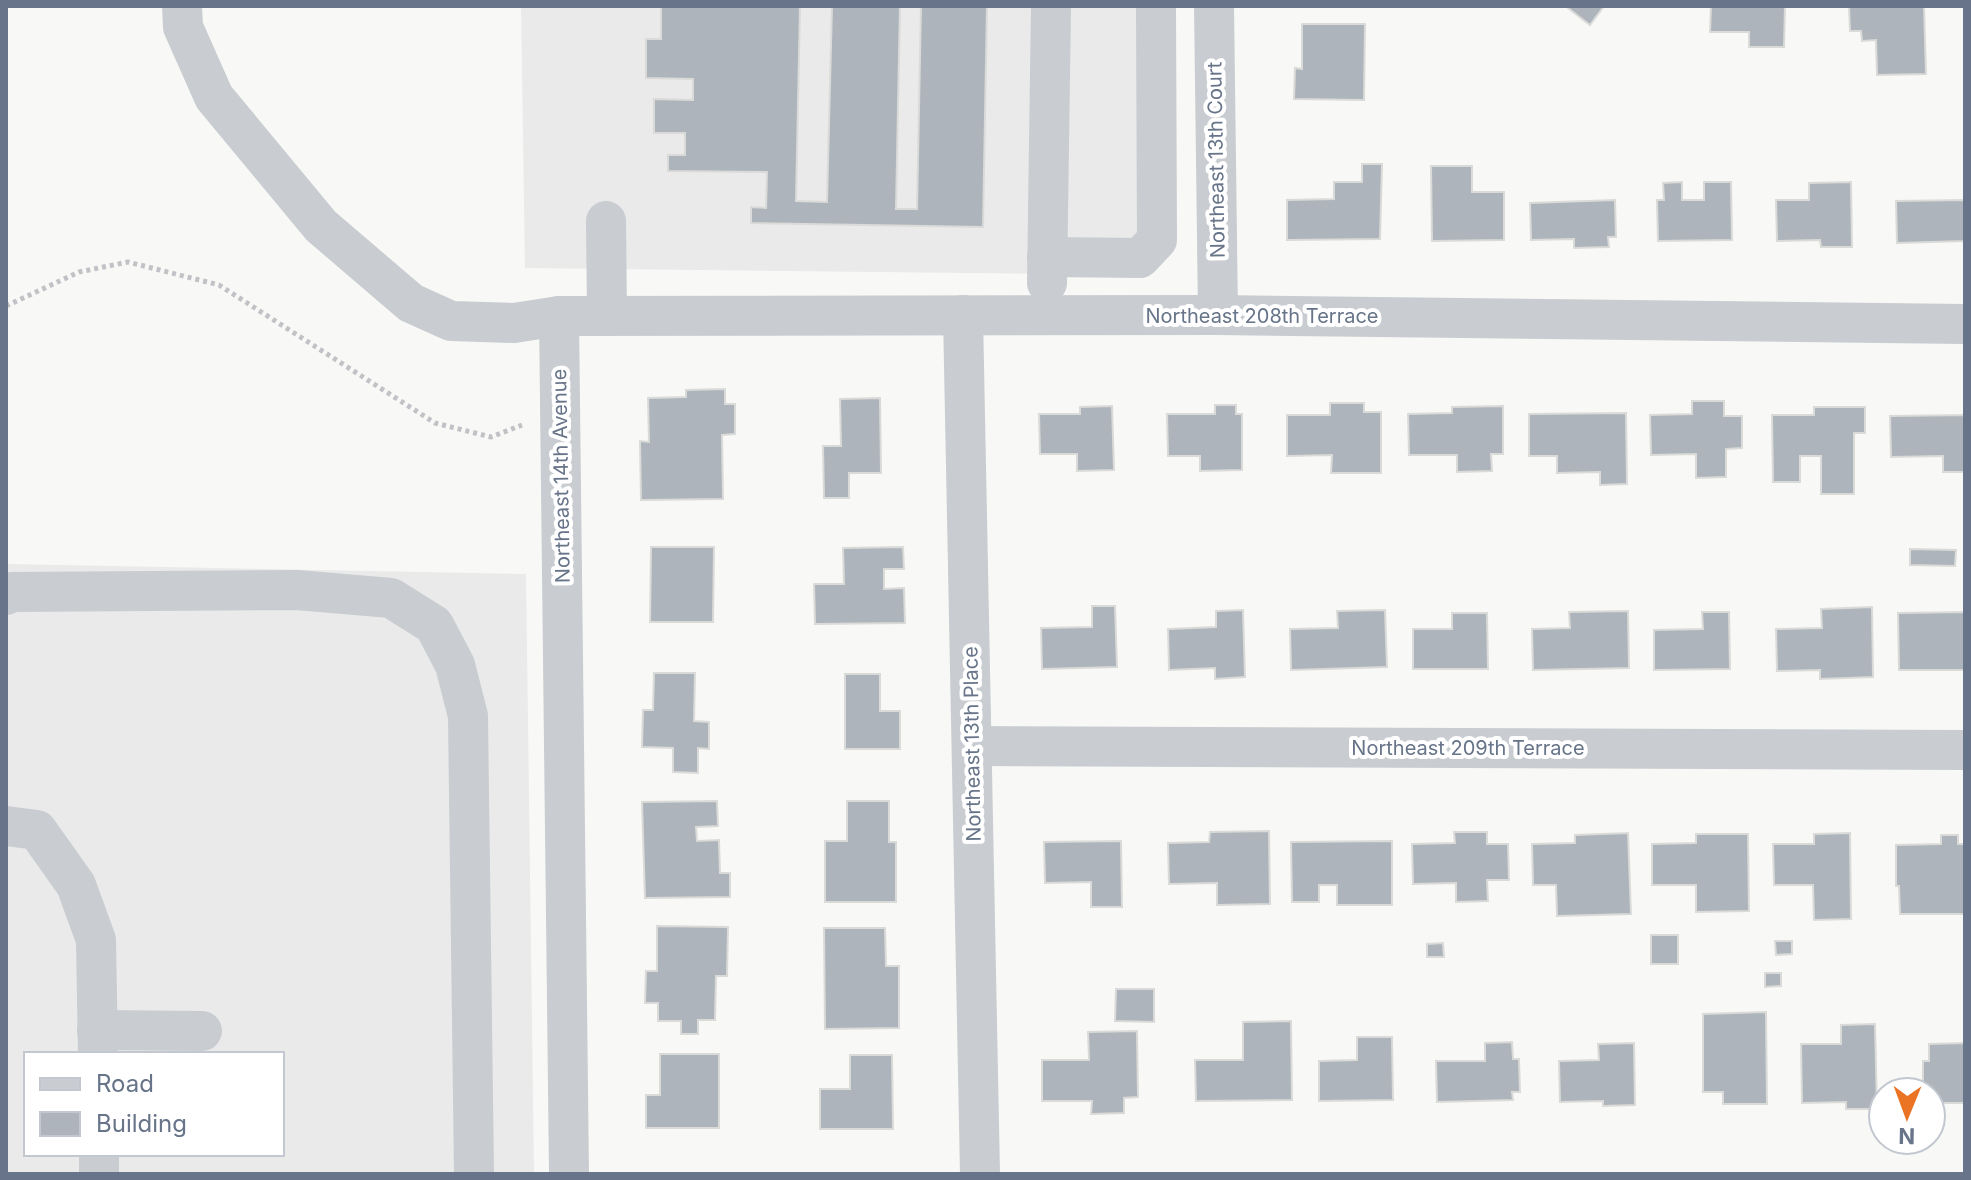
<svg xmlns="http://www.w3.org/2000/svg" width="1971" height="1180" viewBox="0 0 1971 1180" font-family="Inter,sans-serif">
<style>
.built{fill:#e9eae9;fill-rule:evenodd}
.building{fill:#adb4bb;stroke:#dadbd8;stroke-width:2}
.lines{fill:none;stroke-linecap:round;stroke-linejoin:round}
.path{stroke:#c0c2c5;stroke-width:5;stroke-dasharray:4 4;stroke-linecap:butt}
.minor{stroke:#c9ccd0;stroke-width:40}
.labels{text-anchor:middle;stroke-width:8;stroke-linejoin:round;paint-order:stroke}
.street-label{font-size:20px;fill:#677489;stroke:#fff}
</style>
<rect width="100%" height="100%" fill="#f8f9f6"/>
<g class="built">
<path d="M521,6H1171L1142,275L525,268Z"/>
<path d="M6,564L526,574L534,1174H6ZM26,1054H282V1154H26Z"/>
</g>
<g class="building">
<path d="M661,6H800L796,201L827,202L832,6H900L896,209H917L921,6H987L983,227L751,223V207L766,208L767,172L668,171V155H685V133H654V99L693,100V79L646,78V39H661Z"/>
<path d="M1569,6H1604L1590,25L1568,8Z"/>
<path d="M1711,6H1785L1784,47H1749V32H1710Z"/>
<path d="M1849,6H1924L1926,74L1877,75L1876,40L1862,41L1861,31H1850Z"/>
<path d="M1302,24H1365L1364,100L1294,99L1295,68L1302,69Z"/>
<path d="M1362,164H1382L1380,239L1287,240V200L1334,199V182H1362Z"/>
<path d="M1431,166H1472V192H1504V240L1432,241Z"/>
<path d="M1682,182V200H1704V182H1731L1732,240L1658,241L1657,200H1664L1663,183Z"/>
<path d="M1851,182L1852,247H1821L1820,240L1777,241L1776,200H1809V183Z"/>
<path d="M1615,200L1616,237H1608L1609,247L1574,248V239L1531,240L1530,203Z"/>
<path d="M1965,200V241L1897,243L1896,201Z"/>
<path d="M725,389V404H735V434L722,435L723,499L641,500L640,441L649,442L648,398L686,397V390Z"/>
<path d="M880,398L881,473H849V498H824L823,446H841L840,399Z"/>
<path d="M1692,401H1724V416H1742V448L1726,449V477L1696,478V454L1651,455L1650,415L1692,414Z"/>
<path d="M1330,403H1364V412H1381V473H1331L1332,455L1287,456V415H1330Z"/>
<path d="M1215,405H1236V414H1242V470L1200,471V456H1168L1167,414H1215Z"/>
<path d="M1112,406L1114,470L1077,471V454H1040L1039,414H1080V407Z"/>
<path d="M1503,406V454H1491L1492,471L1457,472V455H1409L1408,414L1452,413V407Z"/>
<path d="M1814,407H1865V433H1854V494H1821V456H1800V482H1773L1772,415H1814Z"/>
<path d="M1626,413L1627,484L1600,485V472L1557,473V456H1529V414Z"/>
<path d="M1965,415V472H1943V456L1891,457L1890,416Z"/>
<path d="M651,547H714L713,622H650Z"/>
<path d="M903,547L904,569H884V589L904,588L905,623L815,624L814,584H844L843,548Z"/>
<path d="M1910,549L1956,550L1955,566L1910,565Z"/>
<path d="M1092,606H1115L1117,667L1042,669L1041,628L1092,627Z"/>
<path d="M1872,607L1873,677L1820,679V670L1777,671L1776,629L1822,628L1821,609Z"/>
<path d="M1243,610L1245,677L1215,679V668L1169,670L1168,629L1216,627V611Z"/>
<path d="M1385,610L1387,667L1291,670L1290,629L1338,628L1337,611Z"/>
<path d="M1628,611L1629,668L1533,670L1532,629L1570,628L1569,612Z"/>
<path d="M1702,612H1729L1730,669L1654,670V630L1703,629Z"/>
<path d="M1965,612V670H1899L1898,613Z"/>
<path d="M1452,613H1487L1488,669H1413V629H1452Z"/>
<path d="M654,673H695L694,721L709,722V749L698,748V773L673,772V748L642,747L643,710H653Z"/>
<path d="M845,674H880V711H900V749H845Z"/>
<path d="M717,801L718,826L696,827L697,841L719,840L720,873H730V897L645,898L642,802Z"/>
<path d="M847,801H889V842H896V902H825V841H847Z"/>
<path d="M1269,831L1270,904L1217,905V883L1169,884L1168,843L1209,842L1210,832Z"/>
<path d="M1454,832H1487V844H1508L1509,880H1487L1488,901L1456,902V883L1413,884L1412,844L1455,843Z"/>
<path d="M1628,833L1631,914L1557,916L1556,885H1533L1532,844L1575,843V835Z"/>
<path d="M1850,833L1851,919L1814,920L1813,885H1774L1773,844H1814V834Z"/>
<path d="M1696,834H1748L1749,911L1696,912V885H1652V844L1696,843Z"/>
<path d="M1941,835H1958V844H1965V914H1900L1899,886H1896V845L1941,844Z"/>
<path d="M1121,841L1122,907H1091V882L1045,883L1044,842Z"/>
<path d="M1392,841V905H1337V885H1319V902H1292L1291,842Z"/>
<path d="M657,926L728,927L727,976H716L715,1020H698V1034H681V1021H658V1003H645L646,971H657Z"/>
<path d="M824,928H885L886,966H899V1028L825,1029Z"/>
<rect x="1651" y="935" width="27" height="29"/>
<path d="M1775,941H1792V954L1776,955Z"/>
<path d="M1443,943L1444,957H1427V944Z"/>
<path d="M1765,973H1781V986L1765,987Z"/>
<path d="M1116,989H1154V1022L1115,1021Z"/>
<path d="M1766,1012L1767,1104H1723V1092H1703V1014Z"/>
<path d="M1291,1021L1292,1100L1196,1101L1195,1060H1243V1022Z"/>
<path d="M1875,1024L1877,1109H1846V1102L1802,1103L1801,1044H1841V1025Z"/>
<path d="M1137,1031L1138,1097L1124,1098V1113L1091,1114L1092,1101H1042V1060H1089L1088,1032Z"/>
<path d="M1357,1037H1392L1393,1100L1319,1101V1061L1357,1060Z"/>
<path d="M1512,1042L1513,1059H1519L1520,1092H1512L1513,1100L1437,1102L1436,1061H1485V1043Z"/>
<path d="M1634,1043L1635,1105L1603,1106V1101L1560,1102L1559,1061L1599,1060L1598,1044Z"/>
<path d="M1965,1043V1103H1931V1092H1923V1061H1929V1044Z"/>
<path d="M660,1054H719V1128H646V1095H660Z"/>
<path d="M850,1055H892L893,1129H820V1089H850Z"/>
</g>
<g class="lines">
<path class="path" d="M6,306L79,272L128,262L219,285L435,423L491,437L522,425"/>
<g class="minor">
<path d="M182,6L183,27L214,97L321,226L411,303L451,321L514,323L559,316L1218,315L1965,324"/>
<path d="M1214,6L1218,315"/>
<path d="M606,221L607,316"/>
<path d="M1047,257L1140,258L1157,240L1156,6"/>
<path d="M1047,283L1051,6"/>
<path d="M963,315L980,1174"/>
<path d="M559,316L569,1174"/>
<path d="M6,595L11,592L297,590L391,598L434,625L455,665L468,716L474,1174"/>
<path d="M972,746L1965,750"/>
<path d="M6,826L37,830L76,885L96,940L98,1054"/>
<path d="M97,1030L202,1031"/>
<path d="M99,1154V1174"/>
</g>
</g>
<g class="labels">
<g class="street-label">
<text transform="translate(1216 160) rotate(-91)" y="7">Northeast 13th Court</text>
<text x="1262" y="323">Northeast 208th Terrace</text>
<text transform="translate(561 476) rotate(-91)" y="7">Northeast 14th Avenue</text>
<text transform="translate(972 744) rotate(-91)" y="7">Northeast 13th Place</text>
<text x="1468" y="755">Northeast 209th Terrace</text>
</g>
</g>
<rect width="1971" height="1180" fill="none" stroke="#677489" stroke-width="16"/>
<rect x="24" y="1052" width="260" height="104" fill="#ffffff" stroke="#c2c7d0" stroke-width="2"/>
<rect x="40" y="1078" width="40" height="12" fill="#c9ccd0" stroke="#c2c7d0" stroke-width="2"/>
<text x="96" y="1092" font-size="24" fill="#677489">Road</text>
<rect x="40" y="1112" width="40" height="24" fill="#adb4bb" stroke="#c2c7d0" stroke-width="2"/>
<text x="96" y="1132" font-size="24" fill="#677489">Building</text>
<g transform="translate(1907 1116) rotate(181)"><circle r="38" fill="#ffffff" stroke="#c2c7d0" stroke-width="2"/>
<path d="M0-6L14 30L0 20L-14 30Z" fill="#eb7424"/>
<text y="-12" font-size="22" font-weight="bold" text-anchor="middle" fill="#677489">N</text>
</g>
</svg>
